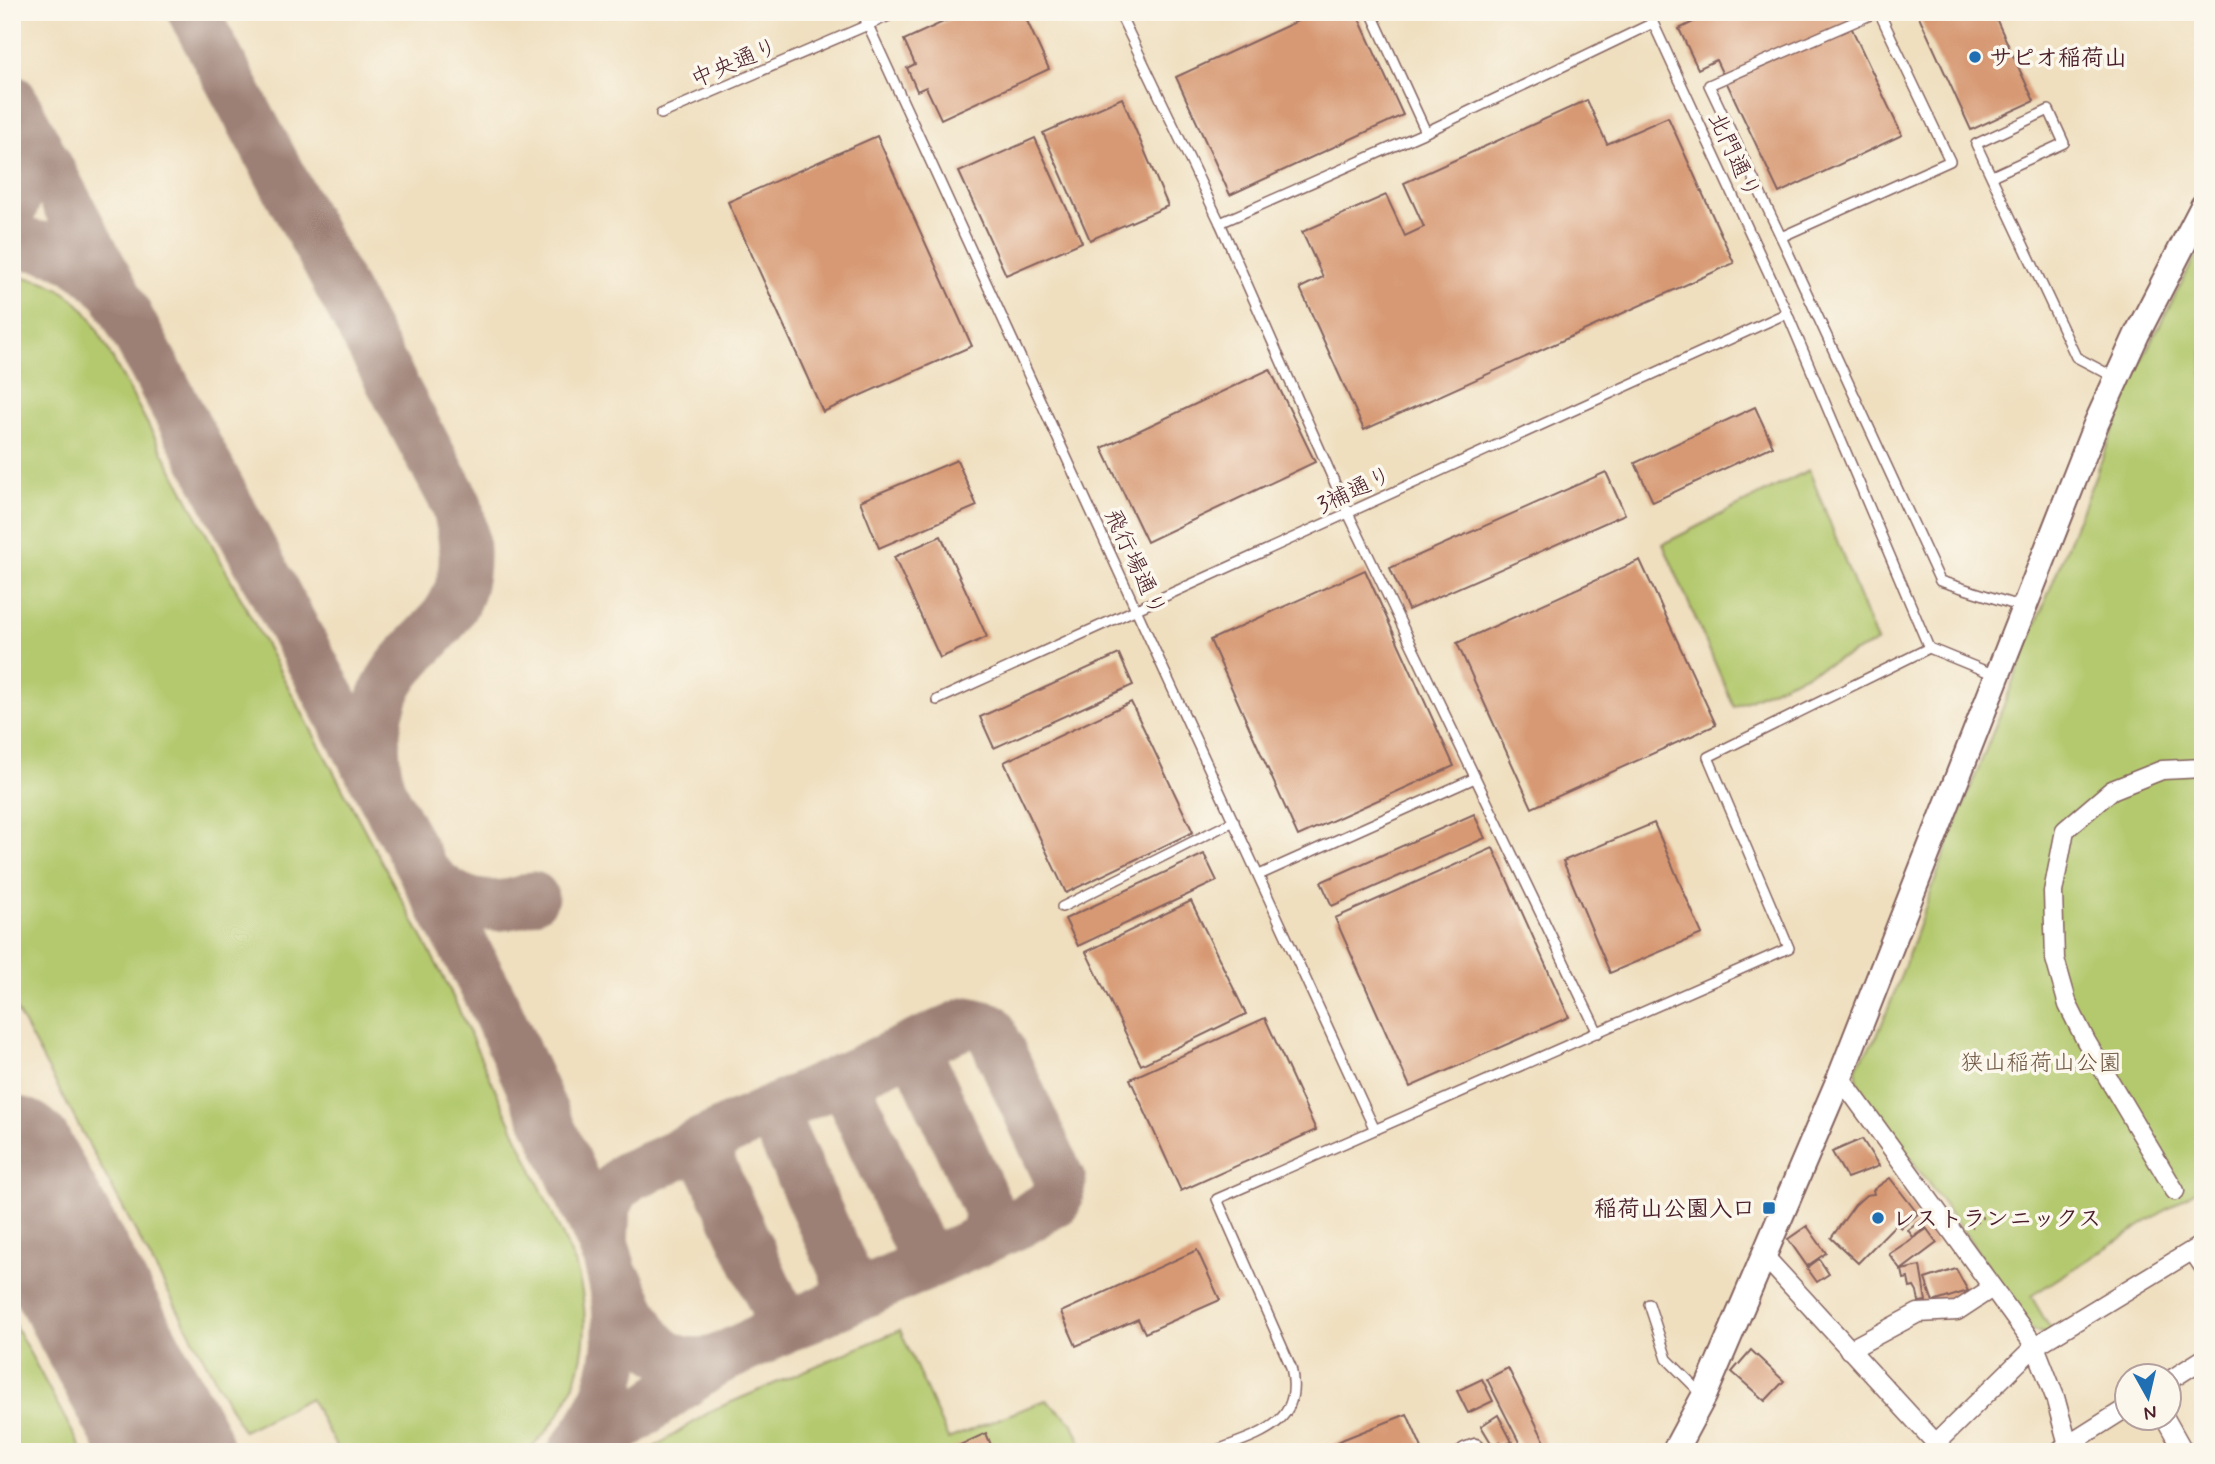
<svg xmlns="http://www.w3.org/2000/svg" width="2215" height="1464" viewBox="0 0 2215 1464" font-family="Mynerve,'Klee One',sans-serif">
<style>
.green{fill:#b4c96e;stroke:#7f744c;stroke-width:2}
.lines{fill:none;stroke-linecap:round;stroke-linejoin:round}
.taxiway{stroke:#9c7f75;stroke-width:51}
.runway{stroke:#9c7f75;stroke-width:128}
.building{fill:#d79973}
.lane-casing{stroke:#84625f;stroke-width:12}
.street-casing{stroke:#84625f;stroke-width:21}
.secondary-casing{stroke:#84625f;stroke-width:28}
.path{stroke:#84625f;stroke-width:3.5;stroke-dasharray:2 5;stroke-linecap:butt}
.lane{stroke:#fff;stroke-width:9}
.street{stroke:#fff;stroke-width:18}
.secondary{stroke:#fff;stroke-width:24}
.poi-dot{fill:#1f6fb2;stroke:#fbf7ec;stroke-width:2.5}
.labels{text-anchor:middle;stroke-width:7;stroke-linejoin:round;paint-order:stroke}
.poi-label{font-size:23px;font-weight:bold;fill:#4a1f2b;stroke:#fbf7ec;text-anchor:start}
.street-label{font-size:23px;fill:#4a1f2b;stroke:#fbf7ec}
.park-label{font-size:23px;fill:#6a523f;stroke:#fbf7ec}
</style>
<rect width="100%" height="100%" fill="#fbf7ec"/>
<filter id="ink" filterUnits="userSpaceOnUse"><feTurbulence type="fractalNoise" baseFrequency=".0143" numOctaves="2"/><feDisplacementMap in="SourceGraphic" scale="14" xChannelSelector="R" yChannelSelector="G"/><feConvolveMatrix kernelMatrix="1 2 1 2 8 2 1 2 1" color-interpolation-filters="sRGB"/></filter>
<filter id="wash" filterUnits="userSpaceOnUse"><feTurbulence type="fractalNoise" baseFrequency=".00686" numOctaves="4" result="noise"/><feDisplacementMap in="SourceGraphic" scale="28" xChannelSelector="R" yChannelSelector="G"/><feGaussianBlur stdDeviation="1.57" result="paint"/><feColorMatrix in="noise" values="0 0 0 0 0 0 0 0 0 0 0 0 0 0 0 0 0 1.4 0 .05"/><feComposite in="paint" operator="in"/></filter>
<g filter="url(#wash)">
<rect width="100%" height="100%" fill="#efdfbf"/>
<g class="green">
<path d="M2203,242V1186L2031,1296L2051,1330L2046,1334L2031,1330L2005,1289L1858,1086L1856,1067L1877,1036L1896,989L1947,847L2142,359Z"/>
<path d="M12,277C46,276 73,293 92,320L446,982L575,1263C597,1334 582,1401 527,1452H339L310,1398L243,1431L12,1002Z"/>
<path d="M1809,470L1877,642L1734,707L1663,544Z"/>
<path d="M12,1320L81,1448L80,1452H12Z"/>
<path d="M900,1330L948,1439L1046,1400L1072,1422L1085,1452H647L713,1410Z"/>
</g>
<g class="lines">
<g class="taxiway">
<path d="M193,12L457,505C464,534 468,562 459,591C447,626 418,643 397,671C375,701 370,745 378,780"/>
<path d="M12,100L490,996L603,1244C629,1314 623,1393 573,1452"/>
<path d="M12,208L25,169L21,122"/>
<path d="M12,245C50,242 84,259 109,287"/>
<path d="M424,871C452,906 492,914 533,897"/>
<path d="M843,1078L919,1246V1256L909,1272"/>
<path d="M730,1129C749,1120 766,1113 781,1132L845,1272L847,1289L839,1303"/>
<path d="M681,1152L914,1046L989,1211L987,1229L981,1240"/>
<path d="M620,1285C642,1330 655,1372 715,1361"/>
<path d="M769,1335L1021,1222L1056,1201L1061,1182L989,1027L968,1022L914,1046"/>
<path d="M585,1452L715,1361L765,1338L776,1325V1308L710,1164L699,1153L687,1151L628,1176L614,1190L605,1208L603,1244"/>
</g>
<path class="runway" d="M12,1160L169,1452"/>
</g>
<g id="blocks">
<g class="building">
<path d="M965,12H1023L1049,69L941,119L926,87L917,91L907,68L915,64L904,40Z"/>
<path d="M1317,12H1356L1403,115L1230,195L1176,77Z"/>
<path d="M1713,12H1844L1902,135L1779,193L1716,60L1698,69L1679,29Z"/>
<path d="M1917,12H1993L2034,101L1971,130Z"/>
<path d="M1122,98L1168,206L1090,240L1043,133Z"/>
<path d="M1587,100L1607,144L1668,117L1734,263L1364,430L1300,288L1323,277L1302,232L1386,195L1405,236L1424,227L1404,183Z"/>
<path d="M877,136L972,346L823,412L728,202Z"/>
<path d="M1035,138L1082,242L1006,275L959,172Z"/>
<path d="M1270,369L1315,462L1147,542L1102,448Z"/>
<path d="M1755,407L1773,446L1653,502L1635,463Z"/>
<path d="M957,460L977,506L879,548L860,501Z"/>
<path d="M1606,472L1625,514L1408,610L1390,568Z"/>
<path d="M941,536L987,637L940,658L894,557Z"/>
<path d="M1640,560L1716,725L1532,808L1457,643Z"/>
<path d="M1365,570L1454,766L1298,836L1210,640Z"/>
<path d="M1119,654L1133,685L994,748L980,717Z"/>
<path d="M1131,702L1193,832L1066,893L1004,762Z"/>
<path d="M1474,814L1485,838L1332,906L1321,882Z"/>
<path d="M1654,823L1702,934L1610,973L1563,861Z"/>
<path d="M1493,848L1569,1017L1410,1087L1335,918Z"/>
<path d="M1204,854L1217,881L1078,946L1065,919Z"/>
<path d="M1191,901L1246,1014L1141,1065L1086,952Z"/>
<path d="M1265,1018L1316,1130L1181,1191L1130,1079Z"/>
<path d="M1862,1139L1879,1166L1847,1178L1832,1152Z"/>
<path d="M1890,1178L1918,1214L1901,1228L1896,1224L1858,1263L1831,1238L1855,1205L1866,1195L1874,1194L1873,1190Z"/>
<path d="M1921,1221L1926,1228L1913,1237L1908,1230Z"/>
<path d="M1807,1226L1826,1253L1807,1266L1788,1239Z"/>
<path d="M1927,1229L1937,1243L1901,1270L1889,1254Z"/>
<path d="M1197,1250L1220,1300L1145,1333L1138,1319L1076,1346L1061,1312Z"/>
<path d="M1819,1259L1829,1274L1817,1282L1807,1268Z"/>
<path d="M1920,1266L1926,1301L1919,1302L1917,1292L1914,1287L1910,1288L1908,1278L1904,1279L1902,1270Z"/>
<path d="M1956,1269L1968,1291L1933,1302L1925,1279Z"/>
<path d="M1751,1350L1784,1381L1765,1401L1732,1372Z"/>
<path d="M1508,1368L1549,1450L1545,1452H1524L1487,1379Z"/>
<path d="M1482,1379L1493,1401L1468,1413L1457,1391Z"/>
<path d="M1407,1414L1422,1448L1412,1452H1325L1324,1449L1344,1439Z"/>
<path d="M1498,1415L1512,1442L1502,1446L1500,1442L1493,1446L1481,1426Z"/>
<path d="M986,1433L994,1452H950L949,1450Z"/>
</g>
</g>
</g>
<g filter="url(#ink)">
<use href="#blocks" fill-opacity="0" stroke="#84625f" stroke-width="2"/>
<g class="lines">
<defs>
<g id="lane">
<path d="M862,12L1374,1128"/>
<path d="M1119,12L1220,223L1348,513L1598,1033"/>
<path d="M1371,12L1426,132"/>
<path d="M1648,12L1787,313L1929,648L1995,675"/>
<path d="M1877,12L1709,85L1781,237L1950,161L1879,12"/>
<path d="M661,114L898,12"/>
<path d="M1992,176L2064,143L2049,110L1976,144L2076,357L2114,377"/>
<path d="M1220,223L1426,132L1653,23"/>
<path d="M1781,237L1940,581L2022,607"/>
<path d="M937,700L1787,313"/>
<path d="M1259,875L1475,778"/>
<path d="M1062,907L1234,821"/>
<path d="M1649,1304L1667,1359L1703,1395"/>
<path d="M1212,1452C1255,1435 1305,1426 1291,1367L1217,1199L1789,948L1708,757L1929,648"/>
</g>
<g id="street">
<path d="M1840,1077L2035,1346L2055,1397L2070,1452"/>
<path d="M2175,1191L2086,1041L2068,1005L2055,959L2053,892L2065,830L2112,790L2162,770L2203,768"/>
<path d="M2193,1251L2203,1266"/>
<path d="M1766,1258L1943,1451"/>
<path d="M1849,1350L1918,1313L1957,1311L1992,1288"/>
<path d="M2170,1380L2203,1359"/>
<path d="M2165,1418L2184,1452"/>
<path d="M1937,1442L2035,1346L2203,1244"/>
<path d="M2060,1450L2128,1407"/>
<path d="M1465,1452L1475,1448L1479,1452"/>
</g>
<path id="secondary" d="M1674,1452L1704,1396L1840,1077L2096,424L2137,334L2203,206"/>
</defs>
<use href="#lane" class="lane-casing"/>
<use href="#street" class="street-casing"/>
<use href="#secondary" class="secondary-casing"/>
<g class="path">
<path d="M2161,12L2203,24"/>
<path d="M1971,1227L1983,1217"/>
</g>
<use href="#lane" class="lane"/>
<use href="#street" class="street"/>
<use href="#secondary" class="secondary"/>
</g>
</g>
<g class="poi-dot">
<circle cx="1975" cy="57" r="7"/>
<rect x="1762" y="1201" width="14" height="14" rx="3.5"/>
<circle cx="1878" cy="1218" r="7"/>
</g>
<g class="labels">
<g class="poi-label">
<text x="1989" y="65">サピオ稲荷山</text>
<text x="1755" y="1216" text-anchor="end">稲荷山公園入口</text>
<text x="1892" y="1226">レストランニックス</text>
</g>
<g class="street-label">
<text transform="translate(734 62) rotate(-23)" y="8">中央通り</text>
<text transform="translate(1735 155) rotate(65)" y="8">北門通り</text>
<text transform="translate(1354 489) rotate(-25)" y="8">3補通り</text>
<text transform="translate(1136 562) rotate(65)" y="8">飛行場通り</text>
</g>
<g class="park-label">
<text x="2041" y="1070">狭山稲荷山公園</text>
</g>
</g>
<rect width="2215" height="1464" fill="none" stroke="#fbf7ec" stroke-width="42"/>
<g transform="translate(2148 1397) rotate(172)"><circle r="33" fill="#fbf7ec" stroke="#b4a19f" stroke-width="2"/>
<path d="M0-5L12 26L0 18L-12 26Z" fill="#1f6fb2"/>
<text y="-10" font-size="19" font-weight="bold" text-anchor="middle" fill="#4a1f2b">N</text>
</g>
</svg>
